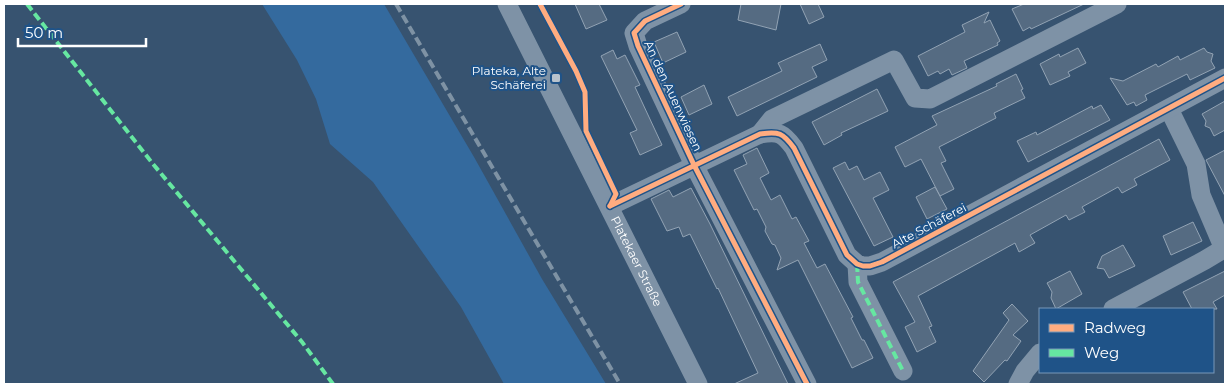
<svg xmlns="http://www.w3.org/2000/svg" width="1229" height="388" viewBox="0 0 1229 388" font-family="Montserrat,sans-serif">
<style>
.green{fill:#346a9e}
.building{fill:#556b82;stroke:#92a3b4}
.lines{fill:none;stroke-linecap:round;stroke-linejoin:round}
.street{stroke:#7e92a6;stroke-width:19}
.rail{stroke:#7e92a4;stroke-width:4;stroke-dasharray:9 4;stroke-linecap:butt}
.quiet{stroke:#66e7a1;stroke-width:4;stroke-dasharray:8 4;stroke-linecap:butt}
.cycleway-casing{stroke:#1f5388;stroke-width:8}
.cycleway{stroke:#ffac80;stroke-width:5}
.poi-dot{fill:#b9c3cd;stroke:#1f5388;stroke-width:2}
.labels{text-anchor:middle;stroke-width:4;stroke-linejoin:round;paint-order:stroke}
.poi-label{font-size:12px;fill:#fff;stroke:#1f5388;text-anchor:end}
.street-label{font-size:12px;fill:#fff;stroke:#1f5388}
</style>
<rect width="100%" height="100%" fill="#375370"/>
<path class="green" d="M262,4H384L474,157L542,279L606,384H504L461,307L373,182L330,144L316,99L297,60Z"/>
<g class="building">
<path d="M575,4H599L607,20L586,29Z"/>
<path d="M741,4H781L776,30L738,20Z"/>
<path d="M800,4H818L824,17L809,24Z"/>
<path d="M1024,4H1084L1031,29L1030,27L1023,31L1012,9Z"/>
<path d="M989,12L984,23L990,20L1000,41L997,43L998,45L964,61L967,68L952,75L949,69L940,74L938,71L928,76L918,56L965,32L962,25Z"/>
<path d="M677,32L686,52L663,63L654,42Z"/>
<path d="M820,44L827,60L812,67L817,77L737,116L728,97L782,71L778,63Z"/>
<path d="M1078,48L1086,63L1068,72L1070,76L1050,85L1040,64L1059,54L1060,57Z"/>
<path d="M1204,48L1207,52L1213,54L1211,61L1215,68L1190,80L1187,74L1145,95L1147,100L1136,106L1134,102L1127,105L1110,78L1123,81L1156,64L1158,67L1178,56L1180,60Z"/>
<path d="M613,50L617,59L625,55L640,85L635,87L662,145L640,155L630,133L637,130L601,56Z"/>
<path d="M1016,74L1023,89L1021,90L1025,98L994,113L996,118L939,147L946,161L941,163L954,189L940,196L921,159L905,167L895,147L937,125L932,116L997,86L996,84Z"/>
<path d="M704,85L712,104L689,115L681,97Z"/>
<path d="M877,89L888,111L841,133L842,135L824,145L812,122Z"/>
<path d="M1225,101V130L1214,136L1210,128L1205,126L1206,121L1202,114Z"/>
<path d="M1101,105L1110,120L1028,162L1017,141L1036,132L1037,135L1092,106L1093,109Z"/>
<path d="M1159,139L1170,160L1134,179L1137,185L1122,193L1118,187L1082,207L1085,212L1069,220L1066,215L1030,235L1035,243L1019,252L1015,243L918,296L932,326L929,327L936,342L917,352L905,327L915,322L893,282Z"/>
<path d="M757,148L769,173L760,178L771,200L780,195L792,219L796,217L809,241L804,243L817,268L825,264L853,317L851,318L862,340H864L873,358L852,368L798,260L777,270L781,258L775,245L772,244L765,231L766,227L757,209L754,210L734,170L747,164L743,155Z"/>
<path d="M1225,150V196L1206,160Z"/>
<path d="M845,162L849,170L857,166L864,180L880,172L889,190L873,198L893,237L874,246L833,168Z"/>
<path d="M935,187L947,209L927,219L916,197Z"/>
<path d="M691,188L710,224L788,384H734L758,373L718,288L717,289L690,234L683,237L679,227L667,231L651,199L669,190L673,197Z"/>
<path d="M1193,222L1202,241L1171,255L1163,236Z"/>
<path d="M1123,245L1135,266L1109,278L1104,269L1097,268L1102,256Z"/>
<path d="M1070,271L1082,294L1056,309L1051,298L1052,292L1047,283Z"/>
<path d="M1225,271V295L1213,302L1217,309H1192L1183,292Z"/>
<path d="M1012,304L1028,321L1013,335L1021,341L1007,361L1005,360L984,382L973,371L1009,320L1003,313Z"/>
</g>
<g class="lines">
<g class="street">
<path id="s1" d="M507,4L698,384"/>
<path d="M681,4L645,21L634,33L638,46L694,165L807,384"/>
<path d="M1169,109L1196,164L1201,195L1224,249"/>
<path d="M760,134L772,119L894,60L915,98L930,99L1117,4"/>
<path d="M610,206L760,134C779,131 783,133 794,148L847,255L857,264L863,266H870L882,262L1225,78"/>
<path d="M857,264L858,282L903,371"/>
<path d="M1113,309L1205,260L1225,248"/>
<path d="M1018,384L1025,371L1040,353"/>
</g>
<path class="rail" d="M396,4L620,384"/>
<g class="quiet">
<path d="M27,4L153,164L302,342L333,384"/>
<path d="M857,264L858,282L903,371"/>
</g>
<defs>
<g id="cycleway">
<path d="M540,4L576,71L585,92L586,131L616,194L610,206"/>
<path d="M681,4L645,21L634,33L638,46L694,165L807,384"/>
<path d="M610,206L760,134C779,131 783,133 794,148L847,255L857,264L863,266H870L882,262L1225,78"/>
</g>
</defs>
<use href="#cycleway" class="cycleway-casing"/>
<use href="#cycleway" class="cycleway"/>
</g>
<rect class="poi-dot" x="551" y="73" width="10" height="10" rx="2.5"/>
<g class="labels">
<g class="poi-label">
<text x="546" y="75">Plateka, Alte<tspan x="546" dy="14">Schäferei</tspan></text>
</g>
<g class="street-label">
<text transform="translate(673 96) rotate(65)" y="4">An den Auenwiesen</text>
<text transform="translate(929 226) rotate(-28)" y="4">Alte Schäferei</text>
<text dy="4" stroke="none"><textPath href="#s1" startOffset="288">Platekaer Straße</textPath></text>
</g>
</g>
<rect width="1229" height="388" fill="none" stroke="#ffffff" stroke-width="10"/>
<rect x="1039" y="308" width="175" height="65" fill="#1f5388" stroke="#7998b8"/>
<rect x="1049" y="324" width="25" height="8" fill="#ffac80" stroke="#7998b8"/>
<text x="1084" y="333" font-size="15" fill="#ffffff">Radweg</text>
<rect x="1049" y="349" width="25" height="8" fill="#66e7a1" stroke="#7998b8"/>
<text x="1084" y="358" font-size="15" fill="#ffffff">Weg</text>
<path d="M18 38v8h128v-8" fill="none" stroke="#ffffff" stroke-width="2.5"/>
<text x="25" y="38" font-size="15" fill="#ffffff" stroke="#1f5388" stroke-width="4" paint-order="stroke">50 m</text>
</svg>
